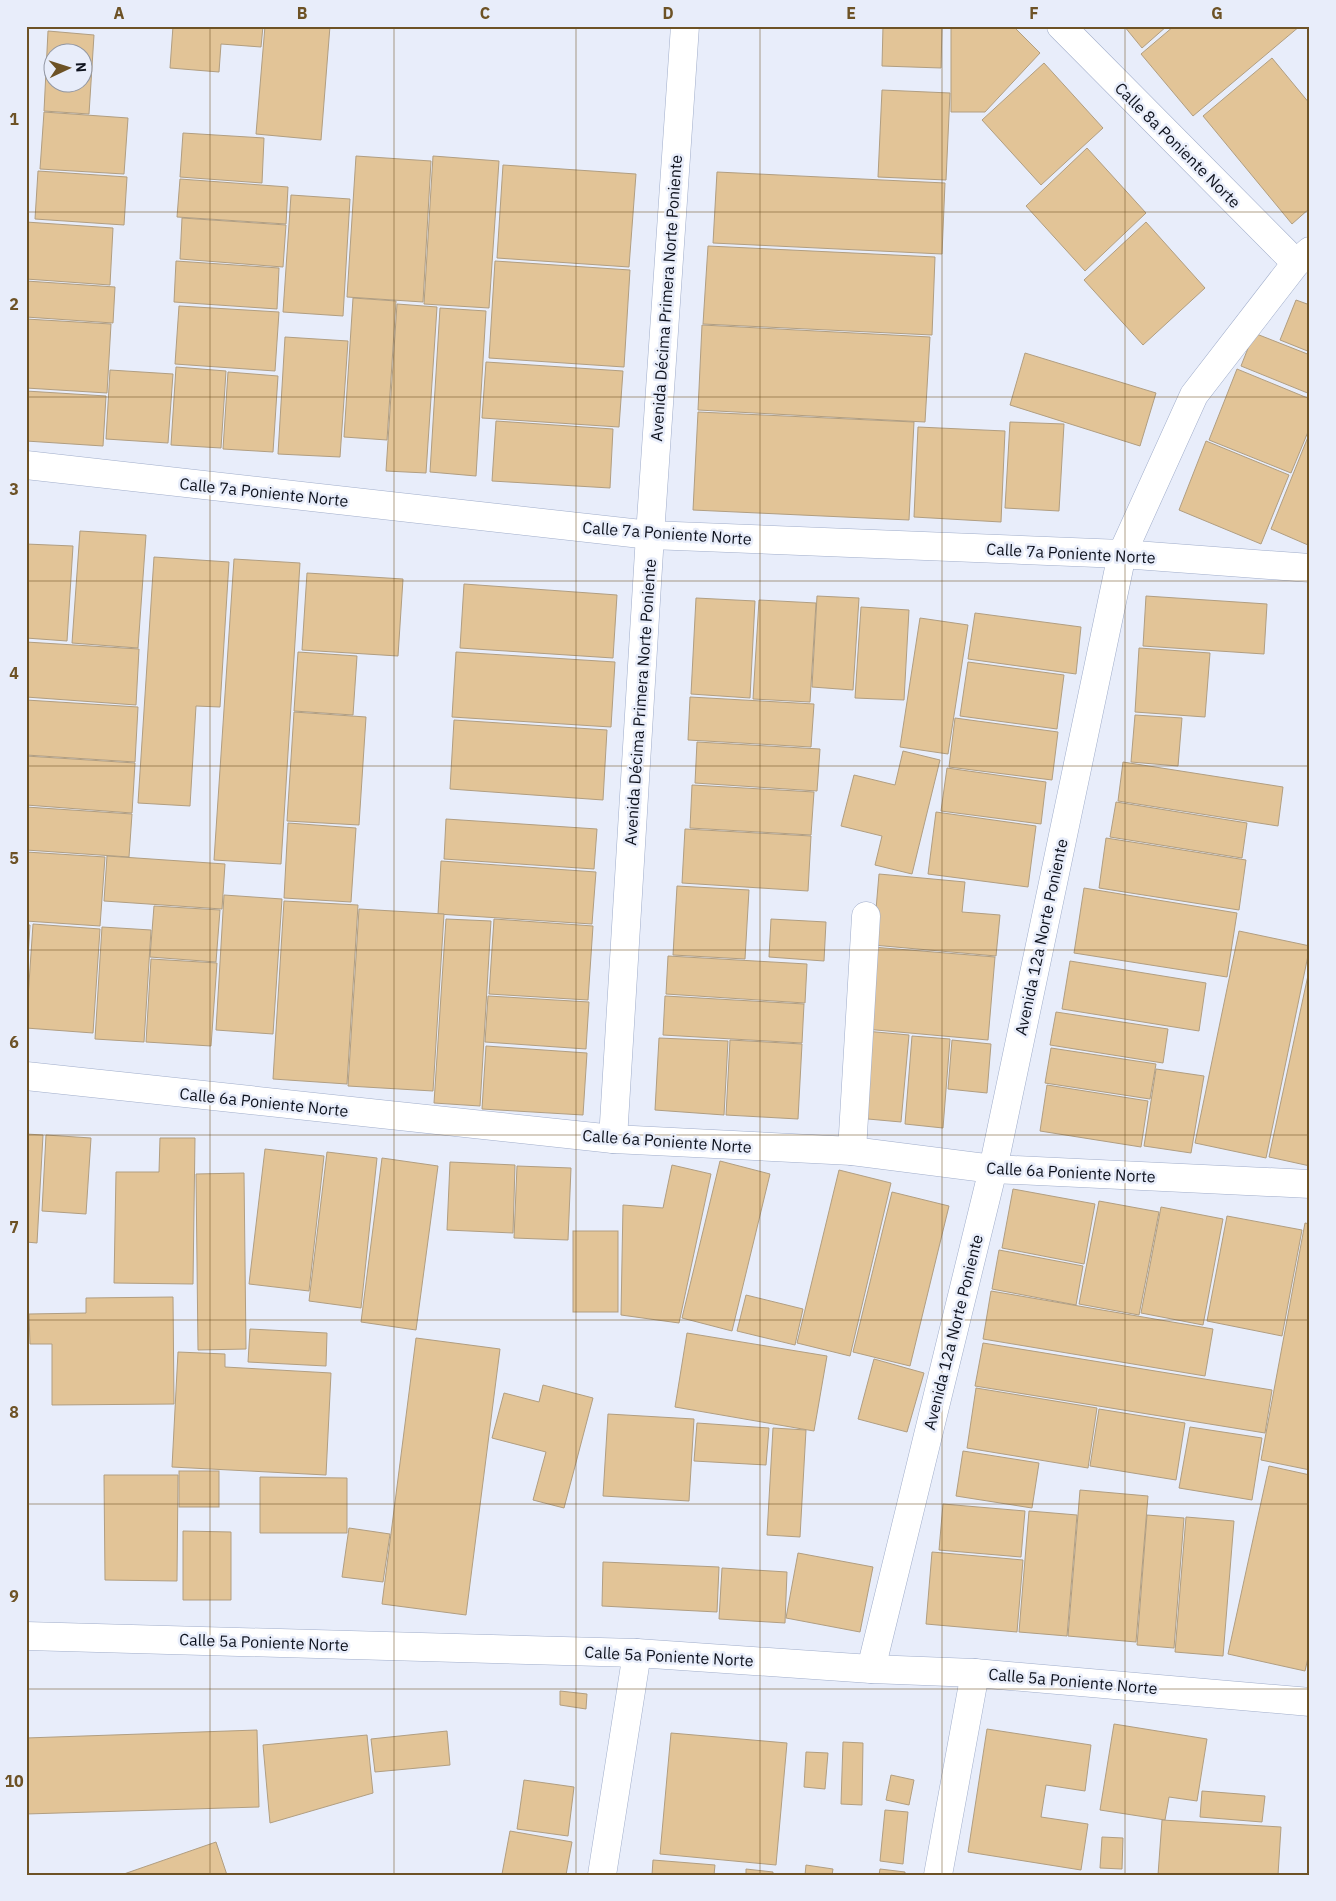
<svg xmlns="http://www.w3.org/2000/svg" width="1336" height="1901" viewBox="0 0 1336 1901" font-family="'IBM Plex Sans',sans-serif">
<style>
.building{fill:#e2c497;stroke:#b19e81;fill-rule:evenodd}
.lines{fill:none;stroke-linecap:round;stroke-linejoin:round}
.street-casing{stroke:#a0adca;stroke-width:29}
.secondary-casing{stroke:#a0adca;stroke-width:29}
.street{stroke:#fff;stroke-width:28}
.secondary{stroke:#fff;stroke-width:28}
.grid{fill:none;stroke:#6d5225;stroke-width:1;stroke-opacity:0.55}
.labels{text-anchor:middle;stroke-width:5;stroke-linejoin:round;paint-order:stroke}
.street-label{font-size:16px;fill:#0f131e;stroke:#e8edfa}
.neatline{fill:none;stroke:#6d5225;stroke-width:2}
.grid-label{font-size:16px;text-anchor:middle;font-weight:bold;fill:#6d5225}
</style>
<rect width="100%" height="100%" fill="#e8edfa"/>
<g class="building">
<path d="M173,26H263L261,47L221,44L219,72L170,68Z"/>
<path d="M265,26H330L321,140L256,134Z"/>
<path d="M883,26H942L941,68L882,66Z"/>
<path d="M951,26H1013L1040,53L985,112H951Z"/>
<path d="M1124,26H1167L1142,48Z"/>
<path d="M1174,26H1300L1193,116L1141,54Z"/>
<path d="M48,31L94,35L89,114L44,111ZM52,52H82V82H52Z"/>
<path d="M1272,58L1310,104V208L1292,224L1203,116Z"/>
<path d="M1044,63L1103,128L1041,185L982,120Z"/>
<path d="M882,90L950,93L946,180L878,177Z"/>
<path d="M44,112L128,118L124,174L40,169Z"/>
<path d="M183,133L264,138L262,183L180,177Z"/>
<path d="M1087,148L1146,213L1085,271L1026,206Z"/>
<path d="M356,156L431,161L423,302L347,297Z"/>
<path d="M433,156L499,161L489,308L424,304Z"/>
<path d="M503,165L636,174L629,267L497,258Z"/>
<path d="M38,171L127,177L124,225L35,219Z"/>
<path d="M717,172L945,183L942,254L713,243Z"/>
<path d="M180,179L288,187L286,224L177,217Z"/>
<path d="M291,195L350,199L343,316L283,312Z"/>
<path d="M182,218L286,225L283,267L180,259Z"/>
<path d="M26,222L113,228L110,285L26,279Z"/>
<path d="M1146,222L1205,288L1143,345L1084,280Z"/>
<path d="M708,246L935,257L932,335L703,324Z"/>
<path d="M176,261L279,268L277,309L174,302Z"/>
<path d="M495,261L630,270L624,367L489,358Z"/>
<path d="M26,281L115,287L113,323L26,317Z"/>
<path d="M353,298L396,301L387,440L344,437Z"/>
<path d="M1296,300L1310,305V352L1280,340Z"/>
<path d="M397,304L437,307L426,473L386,471Z"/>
<path d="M179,306L279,312L275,371L175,364Z"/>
<path d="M440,308L486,311L476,476L430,472Z"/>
<path d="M26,319L111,324L107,393L26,388Z"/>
<path d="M702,325L930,337L925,422L698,410Z"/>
<path d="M1254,333L1310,355V394L1241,366Z"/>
<path d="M285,337L348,341L340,457L278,454Z"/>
<path d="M1025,353L1156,393L1140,446L1010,405Z"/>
<path d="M486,362L623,371L619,427L482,418Z"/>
<path d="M176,367L226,371L221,448L171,445Z"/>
<path d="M1237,369L1310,399V427L1291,473L1209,440Z"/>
<path d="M110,370L173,374L168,443L106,439Z"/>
<path d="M228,372L278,376L273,452L223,449Z"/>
<path d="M26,391L106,396L103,446L26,441Z"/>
<path d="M698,412L914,422L909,520L693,510Z"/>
<path d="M496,421L613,429L610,488L492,481Z"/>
<path d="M1010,422L1064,424L1059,511L1005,508Z"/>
<path d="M918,427L1005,431L1001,522L914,517Z"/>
<path d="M1310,432V542L1308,545L1271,529Z"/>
<path d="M1206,441L1289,475L1261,544L1179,510Z"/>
<path d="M80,531L146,535L138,648L72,643Z"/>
<path d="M26,544L73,546L67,641L26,638Z"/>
<path d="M154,557L229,562L220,707L196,706L190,806L138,803Z"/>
<path d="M234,559L300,563L281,864L214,860Z"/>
<path d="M307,573L403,579L398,656L302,650Z"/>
<path d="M464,584L617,595L613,658L460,648Z"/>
<path d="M817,596L859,598L853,690L812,687Z"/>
<path d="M1146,596L1267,604L1264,654L1143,646Z"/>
<path d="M696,598L755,601L750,698L691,694Z"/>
<path d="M759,600L816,603L810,702L753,699Z"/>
<path d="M861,607L909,610L904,700L855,698Z"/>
<path d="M975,613L1081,627L1076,674L968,659Z"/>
<path d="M920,618L968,625L948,754L900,747Z"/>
<path d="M26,642L139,649L136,705L26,697Z"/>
<path d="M1139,648L1210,653L1205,717L1135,712Z"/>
<path d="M298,652L357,656L353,715L294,711Z"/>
<path d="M456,652L615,662L611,727L452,717Z"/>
<path d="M968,662L1064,675L1057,729L960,716Z"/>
<path d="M690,697L814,704L811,747L688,740Z"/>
<path d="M26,700L138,707L135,762L26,755Z"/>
<path d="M294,712L366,717L359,825L287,821Z"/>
<path d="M1135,715L1182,718L1178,766L1131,762Z"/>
<path d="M955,718L1058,732L1052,780L949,767Z"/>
<path d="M454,720L607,730L603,800L450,789Z"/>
<path d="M697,742L820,749L817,791L695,783Z"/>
<path d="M903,751L940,760L912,874L875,865L882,836L841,826L854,775L895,785Z"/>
<path d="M26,756L135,763L132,813L26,805Z"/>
<path d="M1123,762L1283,787L1278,826L1118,801Z"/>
<path d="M947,768L1046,782L1041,824L941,811Z"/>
<path d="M692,785L814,792L811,835L690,828Z"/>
<path d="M1116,802L1247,823L1242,858L1110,837Z"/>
<path d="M26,807L132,814L129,857L26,850Z"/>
<path d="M936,812L1036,826L1028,887L928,874Z"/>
<path d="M446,819L597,829L594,869L444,859Z"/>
<path d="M288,823L356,828L351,902L284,898Z"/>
<path d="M685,829L811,836L808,891L682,883Z"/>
<path d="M1106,838L1246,860L1239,910L1099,888Z"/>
<path d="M26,852L105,857L100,926L26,921Z"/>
<path d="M107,856L225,864L222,909L104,901Z"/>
<path d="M441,861L596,872L592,924L438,914Z"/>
<path d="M879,874L965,882L962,912L1000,915L996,956L873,945Z"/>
<path d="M677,886L749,890L745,959L673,955Z"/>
<path d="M1084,888L1237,913L1227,977L1074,953Z"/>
<path d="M224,895L282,899L273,1034L216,1030Z"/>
<path d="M284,901L358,905L347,1084L273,1079Z"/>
<path d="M154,906L220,910L216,962L150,957Z"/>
<path d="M359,909L444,914L433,1091L348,1086Z"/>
<path d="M446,919L491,921L480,1106L434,1103Z"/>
<path d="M494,919L593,926L588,1000L489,994Z"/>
<path d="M771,919L826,922L824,961L769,957Z"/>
<path d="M33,924L100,929L93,1033L26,1028Z"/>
<path d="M26,925H30L26,989Z"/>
<path d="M102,927L151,930L144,1042L95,1039Z"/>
<path d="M1239,931L1310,946L1266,1158L1195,1143Z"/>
<path d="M872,947L995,957L988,1040L865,1029Z"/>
<path d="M668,956L807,964L805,1003L666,994Z"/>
<path d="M151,959L217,963L211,1046L146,1042Z"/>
<path d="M1070,961L1206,983L1199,1031L1062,1009Z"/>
<path d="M1310,966V1166L1269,1157Z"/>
<path d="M488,996L589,1002L586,1049L485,1042Z"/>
<path d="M665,996L804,1004L802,1043L663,1035Z"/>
<path d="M1056,1012L1168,1029L1163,1063L1050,1045Z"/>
<path d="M865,1031L909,1035L901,1122L857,1118Z"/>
<path d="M912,1036L950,1039L943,1128L905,1124Z"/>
<path d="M659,1038L728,1041L724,1115L655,1110Z"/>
<path d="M730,1040L802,1044L798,1119L726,1115Z"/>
<path d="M952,1040L991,1044L987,1093L948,1089Z"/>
<path d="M486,1046L587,1053L583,1115L482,1109Z"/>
<path d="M1051,1048L1156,1064L1150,1099L1045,1083Z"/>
<path d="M1156,1069L1204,1076L1191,1153L1144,1146Z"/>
<path d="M1047,1085L1148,1101L1141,1147L1040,1131Z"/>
<path d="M26,1134L43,1135L37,1243L26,1242Z"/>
<path d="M46,1135L91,1138L86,1214L42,1211Z"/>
<path d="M160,1138H195L193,1284L114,1283L116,1172H159Z"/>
<path d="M265,1149L324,1156L309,1291L249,1284Z"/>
<path d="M327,1152L377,1158L361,1308L309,1301Z"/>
<path d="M382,1158L438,1166L416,1330L361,1322Z"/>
<path d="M720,1161L770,1174L732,1331L682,1318Z"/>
<path d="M450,1162L515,1165L513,1233L447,1230Z"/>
<path d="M672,1165L711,1174L679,1323L621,1315L623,1205L663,1208Z"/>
<path d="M517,1166L571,1168L568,1240L514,1238Z"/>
<path d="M839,1170L891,1183L850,1356L797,1343Z"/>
<path d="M244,1173L246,1349L198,1350L196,1174Z"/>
<path d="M1013,1189L1095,1204L1084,1264L1002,1248Z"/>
<path d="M892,1192L949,1206L910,1366L853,1352Z"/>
<path d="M1099,1201L1159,1212L1139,1315L1079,1304Z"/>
<path d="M1161,1207L1223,1219L1203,1325L1141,1313Z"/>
<path d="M1227,1216L1302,1230L1282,1336L1207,1321Z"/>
<path d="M1305,1223L1310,1224V1470L1261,1460Z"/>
<rect x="573" y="1231" width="45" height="81"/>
<path d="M999,1250L1083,1266L1076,1305L992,1289Z"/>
<path d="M991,1291L1213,1329L1205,1376L983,1339Z"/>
<path d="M746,1295L803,1309L795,1345L737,1331Z"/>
<path d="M173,1297L174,1404L52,1405V1344H30L29,1314L86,1313V1298Z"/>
<path d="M250,1329L327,1333L326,1366L248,1362Z"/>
<path d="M687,1333L827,1356L814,1431L675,1407Z"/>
<path d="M416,1338L500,1349L466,1615L382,1604Z"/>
<path d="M983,1343L1272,1390L1265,1433L975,1386Z"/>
<path d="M178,1352L225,1354V1367L331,1373L326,1475L172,1467Z"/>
<path d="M874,1359L924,1373L907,1432L858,1419Z"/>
<path d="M543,1385L593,1398L564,1508L533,1500L546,1452L492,1438L504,1393L539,1402Z"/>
<path d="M976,1388L1097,1408L1088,1468L967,1448Z"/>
<path d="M1099,1409L1185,1423L1176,1480L1090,1466Z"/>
<path d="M608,1414L694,1419L689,1501L603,1496Z"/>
<path d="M697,1423L769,1428L766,1465L694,1461Z"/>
<path d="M1190,1427L1262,1438L1252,1500L1179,1488Z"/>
<path d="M773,1428L806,1430L800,1537L767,1535Z"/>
<path d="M963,1451L1039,1463L1032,1508L956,1496Z"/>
<path d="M1269,1466L1310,1475V1649L1305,1671L1228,1654Z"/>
<rect x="179" y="1471" width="40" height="36"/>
<path d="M104,1475H178L177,1581L105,1580Z"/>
<path d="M260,1477L347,1478V1533H260Z"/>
<path d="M1080,1490L1148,1496L1136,1642L1068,1636Z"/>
<path d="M943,1504L1025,1511L1021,1557L939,1550Z"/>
<path d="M1029,1511L1077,1515L1067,1636L1019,1632Z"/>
<path d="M1147,1515L1184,1518L1174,1648L1137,1645Z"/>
<path d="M1186,1517L1234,1521L1223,1656L1175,1652Z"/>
<path d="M349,1528L390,1534L383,1582L342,1577Z"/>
<path d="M183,1531L231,1532V1600H183Z"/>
<path d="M932,1552L1023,1560L1017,1632L926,1624Z"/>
<path d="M798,1553L873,1567L860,1632L786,1618Z"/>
<path d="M603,1562L719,1567L717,1612L602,1606Z"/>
<path d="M722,1568L787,1572L785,1623L719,1619Z"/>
<path d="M560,1691L587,1694L586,1709L560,1705Z"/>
<path d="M1114,1724L1207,1739L1197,1801L1169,1797L1165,1820L1100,1810Z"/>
<path d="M987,1729L1091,1745L1085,1791L1046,1785L1041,1817L1088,1824L1081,1870L968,1852Z"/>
<path d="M257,1730L259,1807L26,1814V1738Z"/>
<path d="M447,1731L450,1765L375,1772L371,1739Z"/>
<path d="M671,1733L787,1743L776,1865L660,1854Z"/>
<path d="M367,1735L373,1793L270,1823L263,1745Z"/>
<path d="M843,1742L863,1743L862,1805L841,1804Z"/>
<path d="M806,1752L828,1753L825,1789L804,1787Z"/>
<path d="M891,1775L914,1780L909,1805L886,1800Z"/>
<path d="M524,1780L574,1787L568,1836L517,1829Z"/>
<path d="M1202,1791L1265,1796L1262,1822L1200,1817Z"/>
<path d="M885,1810L908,1812L903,1864L880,1861Z"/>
<path d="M1162,1820L1281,1827L1278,1875H1158Z"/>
<path d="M510,1831L572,1842L566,1875L502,1874Z"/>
<path d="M1102,1837L1123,1838L1122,1869L1100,1868Z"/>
<path d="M216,1842L227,1875H121Z"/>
<path d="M653,1860L715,1865L714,1875H652Z"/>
<path d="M806,1865L833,1869L832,1875H805Z"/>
<path d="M746,1869L773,1872V1875H746Z"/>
<path d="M880,1869L905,1872V1875H879Z"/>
</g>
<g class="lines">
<defs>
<g id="street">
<path d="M1061,26L1296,263"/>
<path d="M26,465L650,535L1122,554L1310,568"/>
<path d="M26,1076L613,1139L852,1151L993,1169L1310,1184"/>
<path d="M613,1139L650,535L685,26"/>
<path d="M852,1151L866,916"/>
<path d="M26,1636L637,1653L871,1669L975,1673L1310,1702"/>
<path d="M602,1875L637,1653"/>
<path d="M938,1875L975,1673"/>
</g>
<path id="secondary" d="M871,1669L993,1169L1122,554L1194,395L1296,263L1310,251"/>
</defs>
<use href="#street" class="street-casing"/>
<use href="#secondary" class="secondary-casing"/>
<use href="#street" class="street"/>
<use href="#secondary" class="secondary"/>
</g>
<path class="grid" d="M210,26V1875M394,26V1875M576,26V1875M760,26V1875M942,26V1875M1125,26V1875M26,212H1310M26,397H1310M26,581H1310M26,766H1310M26,950H1310M26,1135H1310M26,1320H1310M26,1504H1310M26,1689H1310"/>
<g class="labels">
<g class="street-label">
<text transform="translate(1178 145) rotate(45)" y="6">Calle 8a Poniente Norte</text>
<text transform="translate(666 298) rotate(-86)" y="6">Avenida Décima Primera Norte Poniente</text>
<text transform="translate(264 492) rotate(6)" y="6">Calle 7a Poniente Norte</text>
<text transform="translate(667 533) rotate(4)" y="6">Calle 7a Poniente Norte</text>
<text transform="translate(1071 553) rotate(3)" y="6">Calle 7a Poniente Norte</text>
<text transform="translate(640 702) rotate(-86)" y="6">Avenida Décima Primera Norte Poniente</text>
<text transform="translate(1041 937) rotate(-78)" y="6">Avenida 12a Norte Poniente</text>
<text transform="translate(264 1102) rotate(6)" y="6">Calle 6a Poniente Norte</text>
<text transform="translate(667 1141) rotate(4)" y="6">Calle 6a Poniente Norte</text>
<text transform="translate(1071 1172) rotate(3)" y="6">Calle 6a Poniente Norte</text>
<text transform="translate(953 1332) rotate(-76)" y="6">Avenida 12a Norte Poniente</text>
<text transform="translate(264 1642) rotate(2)" y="6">Calle 5a Poniente Norte</text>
<text transform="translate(669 1656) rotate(3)" y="6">Calle 5a Poniente Norte</text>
<text transform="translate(1073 1681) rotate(5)" y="6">Calle 5a Poniente Norte</text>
</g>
</g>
<rect width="1336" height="1901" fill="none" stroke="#e8edfa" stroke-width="55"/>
<g transform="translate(68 68) rotate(86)"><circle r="24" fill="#e8edfa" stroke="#9196a2"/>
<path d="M0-4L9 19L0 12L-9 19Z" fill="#6d5225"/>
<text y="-8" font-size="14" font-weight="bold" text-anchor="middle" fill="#0f131e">N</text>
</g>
<rect x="28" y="28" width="1280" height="1846" class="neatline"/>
<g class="grid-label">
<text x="119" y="19">A</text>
<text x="302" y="19">B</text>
<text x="485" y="19">C</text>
<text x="668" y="19">D</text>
<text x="851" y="19">E</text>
<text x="1034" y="19">F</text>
<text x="1217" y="19">G</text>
<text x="14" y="125">1</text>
<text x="14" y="310">2</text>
<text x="14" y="495">3</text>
<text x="14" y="679">4</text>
<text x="14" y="864">5</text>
<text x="14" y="1048">6</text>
<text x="14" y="1233">7</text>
<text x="14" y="1418">8</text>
<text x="14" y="1602">9</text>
<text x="14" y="1787">10</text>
</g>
</svg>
